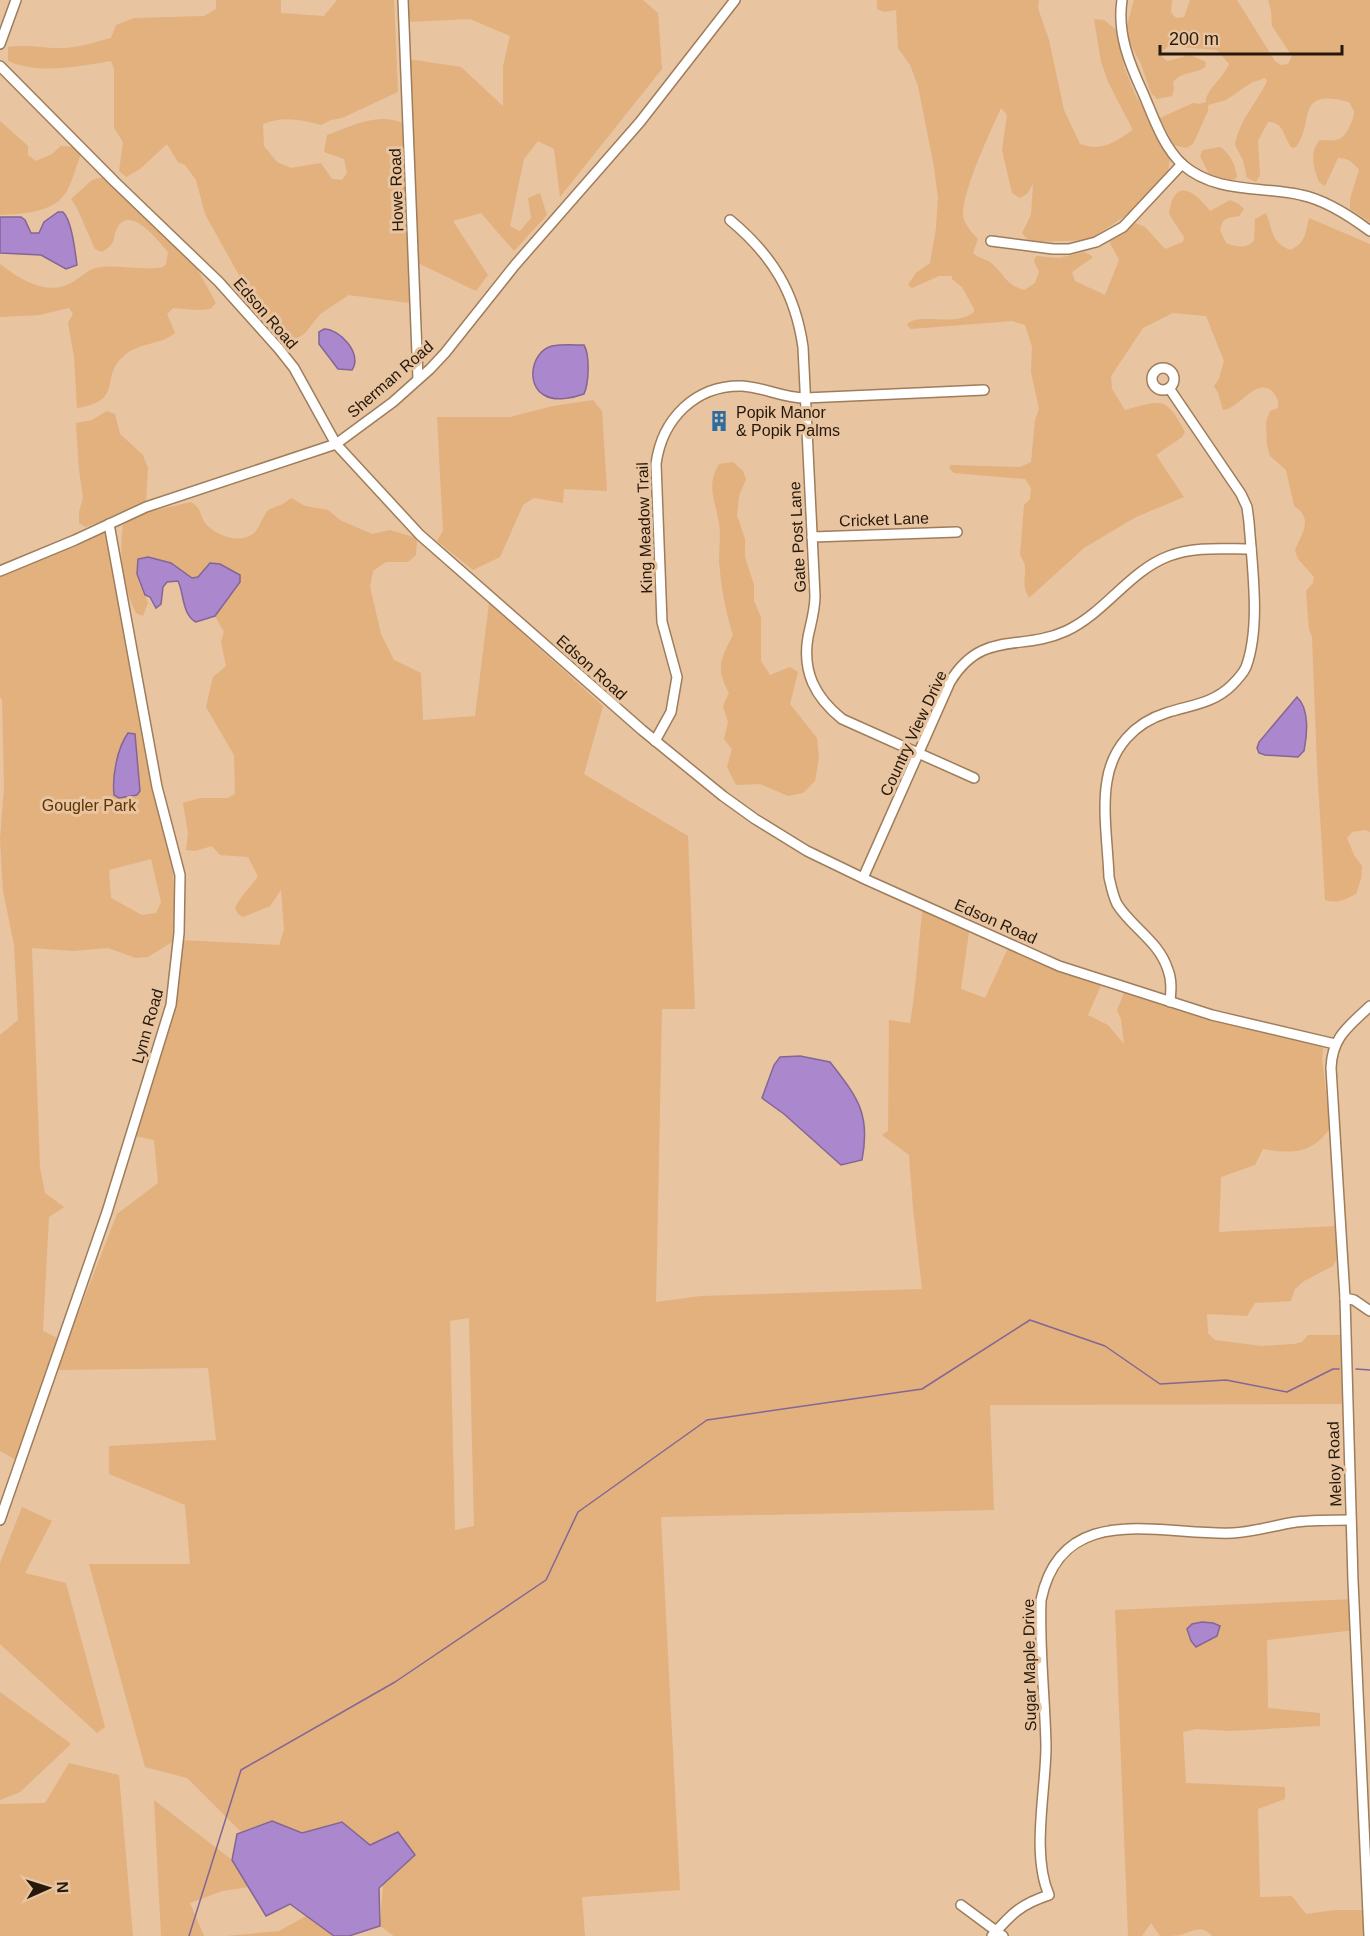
<svg xmlns="http://www.w3.org/2000/svg" width="1370" height="1936" viewBox="0 0 1370 1936" font-family="Helvetica,sans-serif">
<style>
.green{fill:#e2b17e;fill-rule:evenodd}
.water{fill:#ab87ce;stroke:#836694;stroke-width:1.5}
.lines{fill:none;stroke-linecap:round;stroke-linejoin:round}
.stream{stroke:#836694;stroke-width:1.5}
.minor-casing{stroke:#9e7d5b;stroke-width:12}
.minor{stroke:#fff;stroke-width:9}
.labels{text-anchor:middle;stroke-width:6;stroke-linejoin:round;paint-order:stroke}
.street-label{font-size:16px;fill:#26190b;stroke:#e8c4a0}
.poi-label{font-size:16px;fill:#26190b;stroke:#e8c4a0;text-anchor:start}
.park-label{font-size:16px;fill:#5c3500;stroke:#e8c4a0}
</style>
<rect width="100%" height="100%" fill="#e8c4a0"/>
<g class="green">
<path d="M216,0H281V13L324,16L337,0H394L398,92L342,118L331,120L321,125C302,119 281,116 263,124L264,146L277,162L291,168L321,163L332,179L342,180L347,173L344,159L324,152L327,135C352,126 378,112 403,123L410,303L348,295C339,303 324,309 317,318C306,331 307,336 288,341L268,324L239,294L240,277L205,214L196,180L185,165L178,162L167,144L140,169L126,177L119,171L123,142L114,128V69L111,61C78,66 40,75 8,61V47C27,44 45,49 65,48C80,47 96,42 111,38L116,25L134,18L204,16L216,9Z"/>
<path d="M408,0H643L658,13L662,69L560,197L554,149L538,141L524,159L510,226L520,231L531,218L528,198L540,193L547,215L514,251L481,213L453,221L488,275L476,291L418,263L408,59L461,67L503,106V66L510,36L470,19L409,22Z"/>
<path d="M877,0H1039L1038,8L1049,40L1064,110L1080,144C1102,152 1115,142 1133,130L1108,82L1101,62L1094,19L1104,20L1119,32L1124,67L1135,94L1170,158L1168,173L1137,208L1089,240L1036,242L1027,239L1022,233L1031,215L1033,184L1027,194L1020,198L1012,193L1002,150L1007,115L1001,108C992,128 957,201 964,220C967,227 973,234 978,239L973,253C978,258 984,258 990,262C1004,273 1005,285 1024,290L1035,283L1039,272L1034,261L1036,256L1059,258L1084,252L1092,256V258L1072,272L1075,281L1105,295L1119,260L1110,243V241L1135,223L1145,227L1165,249L1183,242L1184,237L1169,214C1174,177 1194,190 1210,211L1230,200L1239,204L1244,209L1239,216L1228,218L1223,221L1220,230L1226,243C1237,247 1245,249 1254,241L1255,219L1266,213C1273,229 1270,242 1290,250C1306,243 1305,234 1309,218L1370,244V832L1366,830L1352,832L1347,838L1354,855L1362,866L1361,879L1356,894C1344,900 1338,904 1325,900L1317,765L1312,637L1309,629L1306,591L1313,583L1314,577L1298,559L1295,550C1302,533 1314,519 1294,506L1286,470L1270,456L1267,445L1266,422L1270,411L1278,408C1279,402 1277,396 1272,391C1256,377 1240,408 1223,410L1218,393L1214,386L1219,379L1224,361L1206,316L1173,313L1143,328L1111,376L1112,389L1125,410C1162,400 1166,396 1185,432L1182,437L1156,455L1184,497L1136,517L1084,548L1029,598C1018,579 1032,573 1020,555L1024,505L1030,499L1031,488L1025,479L954,473L949,468L951,465L1020,467L1031,462L1035,420L1039,409L1031,372L1032,347L1025,325L1012,321L911,329L907,325C915,311 956,328 974,312V309L962,287L952,279V276H939L912,288L908,285L916,273L930,263L936,228L938,198L934,167L918,86L910,65L898,48L896,10L884,12L877,9Z"/>
<path d="M1134,0H1172L1171,12L1176,18L1184,17L1190,0H1237L1275,61L1281,65L1288,64L1292,56L1272,26L1271,10L1268,0H1370V222L1350,209V199L1359,170C1355,163 1346,157 1338,158L1325,186L1319,182C1313,167 1309,152 1320,140C1327,140 1335,142 1341,138C1348,133 1354,119 1354,111L1349,102C1294,87 1315,122 1296,147L1292,148C1283,138 1285,122 1268,122L1258,141L1260,175L1256,182L1247,178L1243,160L1235,145C1239,120 1257,103 1267,81L1265,78L1251,83L1226,100L1208,105V111L1193,144L1186,148L1174,145L1160,118L1193,103L1199,104L1206,102C1206,89 1223,79 1229,64L1217,50L1169,46L1161,52L1162,57L1167,61L1183,57L1188,54L1206,62L1205,67C1194,75 1184,70 1173,82L1174,89L1172,96L1157,99L1151,93L1141,64L1127,38V25Z"/>
<path d="M0,121L28,146V155L36,161L52,154L61,146L75,147L81,154C76,166 72,184 65,194C52,213 21,214 0,215Z"/>
<path d="M1220,147C1231,154 1235,165 1237,177L1229,183L1209,174L1200,156L1203,150Z"/>
<path d="M106,176L194,263L216,303L210,309L198,310L173,308L167,314L175,333C161,345 140,342 125,355C98,376 126,401 77,408L74,357L68,323L73,314L69,308L39,315L0,317V264C21,280 47,297 73,282C83,276 88,268 101,267C122,265 142,271 163,267L166,264L168,252C160,243 133,207 119,225C110,238 120,241 102,252L95,249L77,208L71,199L92,180Z"/>
<path d="M593,400L602,411L607,491L564,489L563,503L534,498L523,505L500,557L473,570L437,541L443,531L437,417H510L553,406Z"/>
<path d="M107,411L115,414L120,434L143,455L148,468L146,501L106,520L85,527L79,523V512L83,498L79,470L76,423L92,420Z"/>
<path d="M733,462L743,471L746,479L739,496L737,515L745,539V557L754,585V601L761,617V661L770,675L790,667L798,672L790,704L817,738L819,758L815,781L803,793L788,796L760,784L736,785L727,767L732,749L724,739L728,722L723,706L729,693C715,668 721,658 733,635C725,610 721,586 719,561C719,548 721,535 719,523C715,500 706,486 719,464Z"/>
<path d="M291,498L305,506L328,510L340,520L372,534L390,530L417,538L416,555L408,562H386L373,571L370,587L381,634L394,660L421,673L423,720L475,716L489,603L603,706L584,774L688,836L695,1009H662L656,1302L701,1296L922,1289L913,1208L909,1155L882,1135L888,1131L889,1020L910,1023C917,984 918,944 923,905L970,925L961,989L985,998L1010,944L1103,981L1088,1015L1108,1025L1124,1044L1121,1019L1117,1010L1126,988L1316,1042L1323,1048L1322,1058L1330,1128C1313,1154 1291,1154 1263,1149L1255,1165L1221,1177L1219,1232L1337,1226L1336,1260L1333,1266L1304,1281L1295,1289L1291,1301L1255,1303L1247,1316L1207,1314L1208,1333L1215,1340L1261,1346L1294,1344L1302,1342L1308,1335H1341L1342,1404L990,1405L994,1510L661,1517L680,1890L582,1897L585,1936H394L380,1926L383,1884L415,1855L370,1845L342,1822L302,1833L272,1821L242,1833L187,1778L145,1767L89,1564H190L185,1505L109,1474V1446L216,1440L208,1368L56,1370L117,1214L158,1183L154,1140L131,1135L165,1023L179,940L279,945L284,930L281,890L270,906L243,917L238,914L235,908C241,895 250,888 258,876L248,857L220,855L212,846L195,851L186,850L188,833L183,803L200,798H228L235,794L234,755L206,707L213,677L226,666L221,642L224,632L215,616L240,582V575L192,578L171,563L137,574L148,603L143,616L136,613C122,585 119,555 123,524L148,512L191,502C203,509 199,516 206,524C217,536 239,544 253,534C259,529 263,516 268,510L283,504ZM469,1318L474,1526L455,1530L450,1321Z"/>
<path d="M107,531L172,854L175,915L172,942L148,957L136,958L108,948L73,951L32,948L40,1168L45,1193L64,1207L49,1217L43,1331L62,1340L20,1462L0,1451V1035L18,1020L14,945L3,891L0,839L4,787L2,700L0,697V577L84,543ZM151,859L161,902L156,913L142,915L111,898L109,870Z"/>
<path d="M22,1507L52,1521L25,1573L66,1583L105,1727L97,1733L0,1644V1563Z"/>
<path d="M1354,1599L1356,1630L1267,1640L1268,1708L1320,1713V1726L1230,1731L1196,1729L1183,1732L1186,1783L1285,1787V1799L1258,1809L1260,1897L1292,1896L1306,1914L1335,1910H1368L1369,1936H1212C1201,1924 1192,1932 1180,1935C1174,1936 1166,1936 1160,1936L1151,1923L1142,1936H1128L1115,1610Z"/>
<path d="M0,1692L71,1744L20,1792L0,1800Z"/>
<path d="M69,1763L119,1775L133,1936H0V1804L45,1803Z"/>
<path d="M154,1800L232,1860L249,1887L222,1891L190,1903L204,1936H161Z"/>
<path d="M306,1916L334,1936H226L279,1931Z"/>
</g>
<g class="water">
<path d="M58,212H63C72,221 75,251 77,265L66,269L41,255L0,253V217H21L25,220L31,233H39L44,222Z"/>
<path d="M324,329C340,329 363,354 352,370L338,369L319,344V332Z"/>
<path d="M584,345C590,355 589,383 584,394C573,398 555,402 544,395C525,384 532,351 552,346C562,344 574,345 584,345Z"/>
<path d="M148,557L171,563L192,578L198,577L210,563L220,564L240,575V582L215,616L196,622C182,615 184,593 178,581L167,582L163,587L161,604L156,608L150,597L145,595L137,574L138,559Z"/>
<path d="M1297,697C1310,709 1307,736 1304,751L1298,757L1265,755L1259,753L1257,748L1259,742Z"/>
<path d="M128,733L135,734L140,791L137,795L119,798L114,795C112,777 117,748 128,733Z"/>
<path d="M800,1056L830,1062C857,1097 871,1113 862,1160L841,1165L784,1114L762,1098L774,1065L780,1057Z"/>
<path d="M1202,1622L1213,1623L1220,1626L1217,1636L1196,1647L1191,1641L1187,1629L1192,1624Z"/>
<path d="M272,1821L302,1833L342,1822L370,1845L398,1832L415,1855L379,1888L380,1926L349,1936H334L290,1904L266,1916L232,1860L237,1834Z"/>
</g>
<g class="lines">
<g class="stream">
<path d="M1356,1369L1370,1370"/>
<path d="M189,1936L241,1770L395,1682L546,1580L578,1512L707,1420L922,1389L1030,1320L1105,1346L1160,1384L1226,1380L1287,1392L1333,1369H1339"/>
</g>
<defs>
<g id="minor">
<path d="M403,0L418,379"/>
<path d="M1122,0C1117,33 1129,63 1143,93C1153,116 1163,147 1183,165C1217,194 1261,186 1301,195C1326,200 1350,216 1370,231"/>
<path d="M0,44L16,0"/>
<path d="M0,66L115,182L219,282L279,349L294,368L336,444L420,535L642,730L723,796L755,819L807,851L867,880L1059,966L1212,1015L1335,1044"/>
<path d="M730,220C772,255 795,292 803,347L815,596C815,610 811,623 808,637C802,672 815,697 842,719L974,778"/>
<path d="M991,241L1053,249H1069L1096,242L1123,227L1182,164"/>
<circle cx="1163" cy="379" r="11"/>
<path d="M1169,388L1241,494L1247,507L1249,522C1252,566 1261,627 1246,667C1243,674 1237,680 1232,685C1213,704 1190,705 1166,713C1134,723 1112,748 1107,781C1102,809 1108,848 1109,877C1111,886 1113,896 1117,904C1132,928 1159,941 1168,970C1172,980 1171,991 1170,1002"/>
<path d="M812,537L957,532"/>
<path d="M0,571L75,540L146,507L336,444L393,402L430,369L445,353L515,265L640,122L735,0"/>
<path d="M655,741L671,712L677,677L662,622L656,464C662,419 695,385 742,386C763,387 783,398 805,398L984,390"/>
<path d="M863,878L950,682C982,629 1020,652 1066,631C1105,613 1129,571 1169,556C1194,546 1224,549 1251,549"/>
<path d="M1345,1298L1354,1300L1370,1311"/>
<path d="M0,1520L107,1212L171,1005L179,933L180,875L157,787L109,524"/>
<path d="M961,1905L1003,1936"/>
<path d="M992,1936C1011,1914 1021,1904 1049,1895C1031,1854 1046,1790 1046,1746C1045,1697 1039,1648 1041,1600C1062,1499 1161,1536 1233,1533C1254,1532 1275,1525 1296,1522C1314,1520 1333,1520 1351,1520"/>
<path d="M1369,1936L1353,1581L1345,1298L1331,1068C1332,1037 1349,1026 1370,1006"/>
</g>
</defs>
<use href="#minor" class="minor-casing"/>
<use href="#minor" class="minor"/>
</g>
<defs>
<symbol id="building-bare" viewBox="-9 -9 18 18"><path d="M-4-6H4V6H1V3H-1V6H-4ZM-2.5-4.3h1.7v1.8h-1.7ZM.8-4.3h1.7v1.8H.8ZM-2.5-1h1.7V.8h-1.7ZM.8-1h1.7V.8H.8Z" fill="#2b6da3" stroke="#e8c4a0" stroke-width="2.5" paint-order="stroke"/></symbol>
</defs>
<g fill-rule="evenodd">
<use href="#building-bare" x="704" y="406" width="30" height="30"/>
</g>
<g class="labels">
<g class="street-label">
<text transform="translate(396 190) rotate(-92)" y="6">Howe Road</text>
<text transform="translate(266 313) rotate(49)" y="6">Edson Road</text>
<text transform="translate(390 379) rotate(-41)" y="6">Sherman Road</text>
<text transform="translate(884 519) rotate(-2)" y="6">Cricket Lane</text>
<text transform="translate(644 528) rotate(-92)" y="6">King Meadow Trail</text>
<text transform="translate(797 537) rotate(-93)" y="6">Gate Post Lane</text>
<text transform="translate(592 667) rotate(42)" y="6">Edson Road</text>
<text transform="translate(913 733) rotate(-65)" y="6">Country View Drive</text>
<text transform="translate(996 921) rotate(24)" y="6">Edson Road</text>
<text transform="translate(147 1026) rotate(-74)" y="6">Lynn Road</text>
<text transform="translate(1334 1464) rotate(-92)" y="6">Meloy Road</text>
<text transform="translate(1029 1665) rotate(-91)" y="6">Sugar Maple Drive</text>
</g>
<g class="poi-label">
<text x="736" y="418">Popik Manor<tspan x="736" dy="18">&amp; Popik Palms</tspan></text>
</g>
<g class="park-label">
<text x="89" y="811">Gougler Park</text>
</g>
</g>
<g transform="translate(48 1888) rotate(87)" stroke="#e8c4a0" stroke-width="4.5" paint-order="stroke">
<path d="M0-4.5L10 22L0 15L-10 22Z" fill="#26190b"/>
<text y="-9" font-size="16" font-weight="bold" text-anchor="middle" fill="#26190b">N</text>
</g>
<path d="M1160 45v9h182v-9" fill="none" stroke="#26190b" stroke-width="3"/>
<text x="1169" y="45" font-size="18" fill="#26190b" stroke="#e8c4a0" stroke-width="4.5" paint-order="stroke">200 m</text>
</svg>
